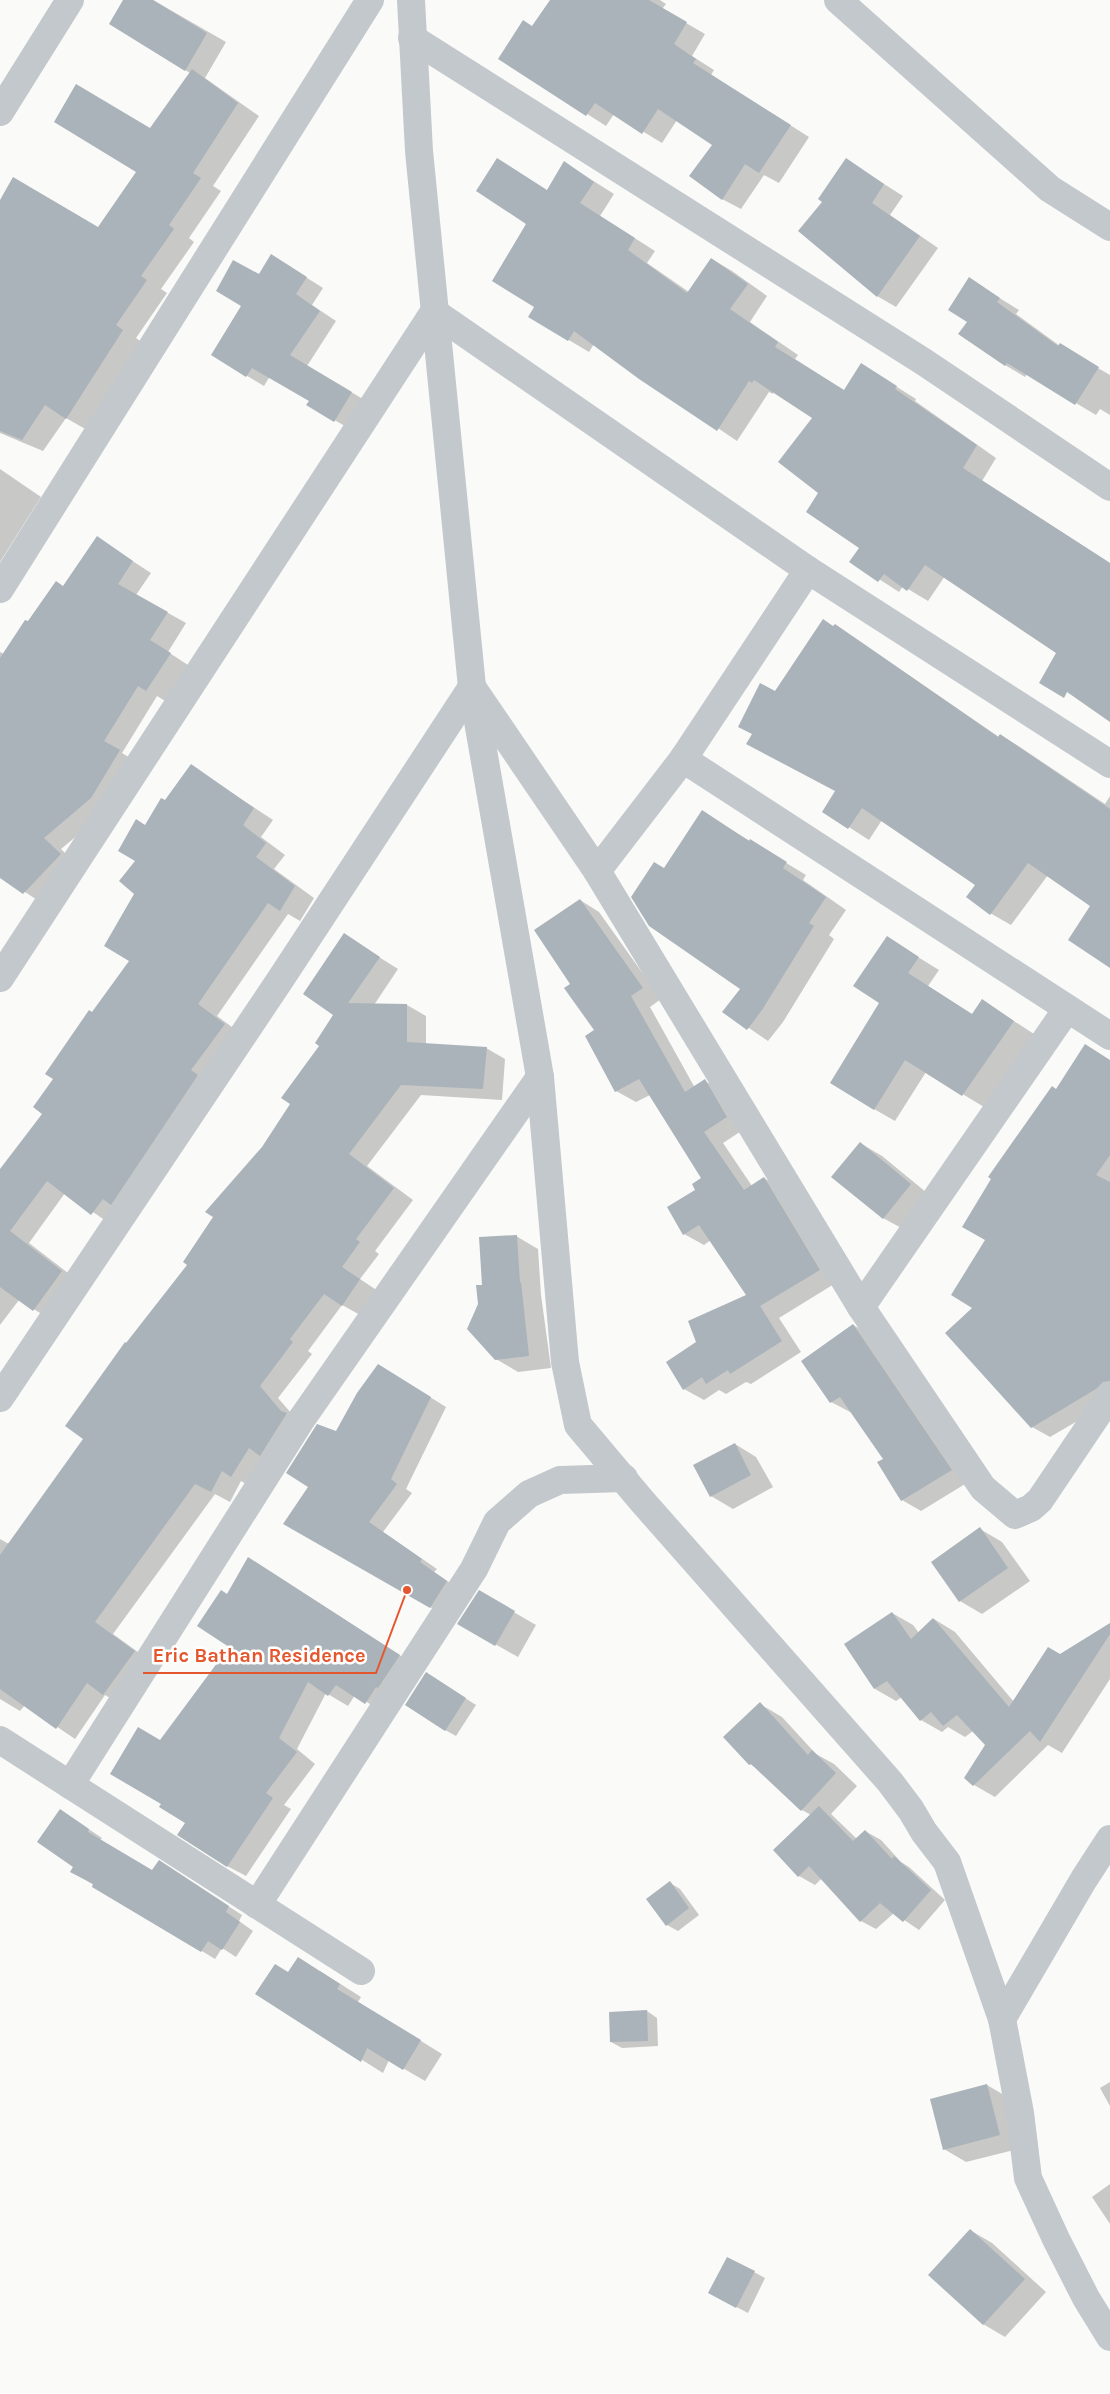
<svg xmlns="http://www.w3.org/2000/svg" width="1110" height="2394" viewBox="0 0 1110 2394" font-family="Karla,sans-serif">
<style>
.shadow{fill:#0003}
.building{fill:#aab3b9}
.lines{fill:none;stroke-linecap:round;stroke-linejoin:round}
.minor{stroke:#c3c8cc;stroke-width:28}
.leader{fill:none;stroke:#e4572e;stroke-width:2}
.callout-dot{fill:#e4572e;stroke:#fff;stroke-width:2}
.callout-label{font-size:20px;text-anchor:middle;font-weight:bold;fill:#e4572e;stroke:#fff;stroke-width:5;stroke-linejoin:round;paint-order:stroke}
</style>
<rect width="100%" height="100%" fill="#fafaf8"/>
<g class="shadow">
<path d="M125,0H153L226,42L205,78L259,116L213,186L221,191L189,238L194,242L161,289L167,293L136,338L143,343L87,430L66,418L43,451L0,433V202L99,228L138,171L150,129L190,73L110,24Z"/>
<path d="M551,0H660L666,4L662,9L705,34L692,56L714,70L711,75L809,137L779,183L764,175L741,209L722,199L714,144L677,120L662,143L614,114L606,126L500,58L533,28Z"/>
<path d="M846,160L903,196L890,215L938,248L896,307L877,296L823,201Z"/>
<path d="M565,163L614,194L600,216L655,251L647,263L689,292L712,259L732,271L767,296L750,322L798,355L795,359L845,391L881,377L916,399L915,401L996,458L982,481L1110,563V720L1058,652L945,576L928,601L903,586L899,592L851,561L861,547L820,493L814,418L774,391L773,394L769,392L737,441L594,344L589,352L530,317L535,307L548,191Z"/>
<path d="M288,266L323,288L312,305L336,321L307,366L368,402L352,430L308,405L311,400L270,376L264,386L213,355L260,276Z"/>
<path d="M969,279L1019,310L1016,314L1060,346L1110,375V415L1100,409L1096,415L1027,374L1025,377L1005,365L969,322Z"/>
<path d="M0,469L41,497L0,562Z"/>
<path d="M97,538L151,573L136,595L186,623L168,652L188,665L165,701L157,696L122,753L137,762L109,809L61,849L78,866L42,903L0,876V652L4,654L28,623L64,587Z"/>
<path d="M835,626L855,638L999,737L1000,735L1020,747L1105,804L1110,796V966L1092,906L1048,875L1011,925L990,913L976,885L882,820L869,840L824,811L837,791L776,693Z"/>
<path d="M191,766L273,820L261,837L285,855L274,869L314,898L300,921L288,914L217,1016L244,1036L112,1225L65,1193L29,1243L81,1283L53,1321L19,1300L0,1325V1171L44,1113L55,1079L92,1013L131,961L137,860L146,826Z"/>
<path d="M702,812L806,875L803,880L846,910L829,935L834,939L783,1022L768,1041L724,1011L742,989L665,869Z"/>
<path d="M580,900L599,912L661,999L650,1007L695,1088L705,1081L724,1092L746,1128L723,1143L752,1186L764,1178L783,1190L839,1281L779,1318L801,1352L751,1384L746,1382L726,1394L719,1390L704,1400L684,1389L698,1342L748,1295L711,1240L704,1245L684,1234L702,1178L650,1095L636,1102L616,1091L596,1030L571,984Z"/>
<path d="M344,935L398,969L374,1005H407L426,1016V1044L486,1048L505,1059L502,1100L421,1095L367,1166L413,1200L375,1251L379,1254L360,1279L378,1291L362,1316L342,1305L308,1351L312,1354L278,1398L298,1421L251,1487L241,1481L230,1502L215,1494L113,1634L153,1663L122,1705L105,1695L75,1739L25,1705L20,1711L0,1699V1539L9,1544L85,1438L127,1345L189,1264L292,1104L335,1015Z"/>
<path d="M887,938L939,970L928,986L973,1015L983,1001L1034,1034L984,1107L926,1072L895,1121L874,1109L880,1003Z"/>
<path d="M1110,1061V1402L1050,1437L1032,1427L974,1308L987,1240L1057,1090Z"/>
<path d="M860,1143L882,1156L932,1197L905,1230L883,1218Z"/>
<path d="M516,1236L538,1249L541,1295L551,1368L518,1372L496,1359L480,1304L483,1286Z"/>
<path d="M853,1325L873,1336L970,1481L921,1511L902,1500L885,1459L852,1413L831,1402L803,1361Z"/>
<path d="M393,1374L446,1407L406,1489L412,1493L383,1532L437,1569L434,1572L462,1591L446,1616L285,1524L310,1487L337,1432Z"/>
<path d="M735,1444L756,1457L773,1487L733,1509L711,1496Z"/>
<path d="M980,1529L1002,1542L1030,1581L982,1614L960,1601L933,1562Z"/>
<path d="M248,1558L418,1667L385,1713L355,1695L348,1706L326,1693L297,1749L315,1764L284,1805L291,1809L246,1876L227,1866L186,1823L162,1804L161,1741L231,1647L227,1595Z"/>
<path d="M479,1592L536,1625L518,1657L459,1624Z"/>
<path d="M892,1613L913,1625L919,1633L934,1619L955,1632L1014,1702L1110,1624V1679L1062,1753L1048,1745L995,1797L974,1785L986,1745L973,1731L965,1737L948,1727L942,1732L921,1720L902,1697L896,1701L875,1689Z"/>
<path d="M437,1680L476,1705L456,1736L445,1730Z"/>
<path d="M760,1704L782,1717L816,1754L834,1764L857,1786L831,1814L857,1839L865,1831L881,1840L901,1862L909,1867L945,1900L919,1930L894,1913L876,1929L861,1921L822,1878L815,1885L799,1876L775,1850L811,1815L802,1810L758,1769L750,1764Z"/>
<path d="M60,1810L102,1838L100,1840L153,1872L173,1870L242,1915L239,1921L253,1931L236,1957L222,1948L215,1959L71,1871L74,1866Z"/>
<path d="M670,1883L680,1889L699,1915L678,1931L667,1925Z"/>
<path d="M320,1971L361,1997L358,2002L442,2054L425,2081L389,2060L383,2073L257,1994L289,1973Z"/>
<path d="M647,2011L657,2018L658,2046L622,2048L611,2042Z"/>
<path d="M1110,2082V2106L1100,2088Z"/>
<path d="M987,2085L1009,2098L1022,2148L966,2162L944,2149Z"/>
<path d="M1110,2184V2224L1092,2197Z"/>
<path d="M970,2230L992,2243L1046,2292L1005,2337L983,2324Z"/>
<path d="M754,2272L765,2278L748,2313L721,2299Z"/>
</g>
<g class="building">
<path d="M123,0H153L207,33L185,71L109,24Z"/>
<path d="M550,0H649L687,22L674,44L696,59L693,63L791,125L759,173L745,164L722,200L689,176L712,145L658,109L642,134L595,103L586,116L498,59L523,20L532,26Z"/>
<path d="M192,69L238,103L193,173L201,178L169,225L174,229L141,276L147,280L116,325L123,330L66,419L45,405L22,440L0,431V200L13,177L98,227L136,172L54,122L76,84L150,128Z"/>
<path d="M497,158L547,190L564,161L594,182L580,203L635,238L628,250L687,293L711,258L748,284L730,309L778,342L775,347L844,390L861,363L897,386L895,389L977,445L963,468L1110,563V722L1067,692L1064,698L1039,683L1056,653L925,565L907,591L884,574L878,582L849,562L859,548L806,512L818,493L778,462L812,418L754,380L752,383L749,381L717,431L639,379L574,331L568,341L528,317L534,307L492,281L526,224L476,191Z"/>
<path d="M846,158L884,184L872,203L920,236L877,297L798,231L822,202L818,199Z"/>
<path d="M271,254L307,277L296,294L320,311L290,355L352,392L334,422L306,405L309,401L252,368L246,377L211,355L241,306L216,291L233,260L259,274Z"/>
<path d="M969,277L1000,298L997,302L1058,346L1060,343L1099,367L1075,405L1007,363L1005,366L958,334L967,322L948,310Z"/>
<path d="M97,536L133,561L118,584L168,612L150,640L171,653L146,691L138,686L104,741L120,750L91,798L44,838L61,854L23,894L0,878V658L25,620L28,621L56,581L63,586Z"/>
<path d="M823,619L833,626L835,624L998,737L1000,734L1110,809V968L1068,940L1090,906L1028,863L990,915L966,897L975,885L862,808L848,829L822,812L835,791L746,744L752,734L738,727L760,683L775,691Z"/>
<path d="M191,764L254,808L243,825L266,843L256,857L295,886L280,911L268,903L198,1004L225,1024L191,1070L198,1075L111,1205L103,1199L91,1215L47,1181L10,1231L62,1271L33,1311L0,1287V1169L42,1114L33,1107L53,1079L45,1074L89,1010L92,1012L129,961L104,946L134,894L119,881L135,861L118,851L136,819L145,825L161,798L165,800Z"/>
<path d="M702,810L749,841L750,839L787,862L783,868L826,897L809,923L814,926L762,1010L747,1030L722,1012L740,989L649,926L631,897L654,862L664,868Z"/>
<path d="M580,899L643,988L631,996L685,1092L705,1079L727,1117L704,1132L744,1190L764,1177L820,1270L760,1306L782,1341L730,1374L728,1370L706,1384L702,1377L683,1390L666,1362L696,1342L688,1321L746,1295L699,1225L683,1235L667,1207L695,1190L692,1184L701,1178L639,1079L615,1092L585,1036L594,1030L564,988L570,984L534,930Z"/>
<path d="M344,933L380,957L348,1003L407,1004V1042L487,1047L483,1089L401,1085L349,1154L394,1188L356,1239L360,1242L342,1267L360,1279L342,1306L324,1294L290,1339L293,1342L260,1386L281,1411L287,1413L260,1456L249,1448L231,1477L222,1471L211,1492L195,1484L95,1622L135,1651L103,1695L87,1683L56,1729L0,1689V1555L83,1439L65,1426L125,1342L126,1343L187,1265L183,1262L213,1217L205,1212L262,1147L290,1104L281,1098L319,1046L315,1043L333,1015L303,994Z"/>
<path d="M887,936L919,957L908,973L972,1014L982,999L1014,1021L962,1096L905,1060L874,1110L830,1083L879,1003L853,986Z"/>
<path d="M1085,1044L1110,1060V1155L1096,1175L1110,1182V1381L1103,1382L1096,1389L1031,1428L945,1333L972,1308L951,1295L985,1240L962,1227L991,1179L988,1177L1052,1086L1056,1089Z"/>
<path d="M860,1142L911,1184L883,1219L831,1177Z"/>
<path d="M517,1235L520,1283L521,1282L529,1356L495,1360L467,1329L478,1304L476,1285H482L479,1237Z"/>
<path d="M853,1324L952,1470L901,1501L877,1462L883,1459L840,1397L830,1403L801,1361Z"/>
<path d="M378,1364L431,1397L391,1479L397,1484L369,1522L422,1559L420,1562L447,1581L430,1608L283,1524L308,1487L286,1473L317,1424L336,1431L357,1393Z"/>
<path d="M735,1443L751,1475L710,1497L693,1465Z"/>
<path d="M980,1527L1008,1568L959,1602L931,1562Z"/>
<path d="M248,1557L400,1655L378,1688L376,1687L365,1704L336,1685L328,1696L308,1682L279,1738L297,1752L266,1793L273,1798L227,1867L177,1835L185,1823L159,1807L161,1804L110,1774L138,1727L160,1740L229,1647L197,1626L221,1590L227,1594Z"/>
<path d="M479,1590L515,1611L495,1646L457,1624Z"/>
<path d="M892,1612L911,1639L933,1618L1009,1707L1048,1647L1060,1654L1110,1623V1634L1040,1742L1030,1731L973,1786L964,1778L985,1745L957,1715L943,1726L931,1712L920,1721L887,1681L874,1689L844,1644Z"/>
<path d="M426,1672L466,1698L445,1731L405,1705Z"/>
<path d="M760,1702L808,1755L812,1750L836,1773L801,1811L751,1764L749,1765L723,1737Z"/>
<path d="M819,1806L853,1841L865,1830L892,1859L894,1856L931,1890L903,1922L880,1903L860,1922L809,1866L798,1877L773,1850Z"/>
<path d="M60,1809L89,1829L88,1832L152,1870L159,1860L229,1906L226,1912L240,1922L222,1950L208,1941L201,1952L92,1887L93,1884L70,1872L73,1867L37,1842Z"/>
<path d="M670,1881L689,1908L666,1926L646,1899Z"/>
<path d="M298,1957L340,1984L337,1989L421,2040L403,2070L367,2048L361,2062L255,1994L275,1964L288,1972Z"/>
<path d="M647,2010L648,2041L610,2042L609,2012Z"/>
<path d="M987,2084L1000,2135L943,2150L930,2099Z"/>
<path d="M970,2229L1025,2279L983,2325L928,2275Z"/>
<path d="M727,2257L755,2271L736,2308L708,2293Z"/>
</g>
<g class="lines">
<g class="minor">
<path d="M411,0L419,151L472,687L540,1077L565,1362L578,1425L642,1501L890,1782L911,1810L924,1832L947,1862L1002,2019L1020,2113L1028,2178L1056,2239L1086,2298L1110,2337"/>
<path d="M838,0L1050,189L1110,227"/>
<path d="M412,38L924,362L1110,487"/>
<path d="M0,112L70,0"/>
<path d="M0,589L370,0"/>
<path d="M683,759L1110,1036"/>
<path d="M597,871L683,759L808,570"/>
<path d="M0,978L434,312L808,570L1110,764"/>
<path d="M861,1307L1067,1009"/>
<path d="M0,1398L282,977L472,687L597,871L861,1307L983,1488L1015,1515L1031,1508L1040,1500L1110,1396"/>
<path d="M0,1740L361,1971"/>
<path d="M70,1785L301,1420L540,1077"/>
<path d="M257,1905L474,1569L497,1522L529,1494L560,1480L624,1478"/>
<path d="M1002,2019L1084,1879L1110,1839"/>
</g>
</g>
<path class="leader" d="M407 1590L376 1673H143"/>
<circle class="callout-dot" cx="407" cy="1590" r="5"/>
<g class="callout-label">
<text x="259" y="1662">Eric Bathan Residence</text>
</g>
</svg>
